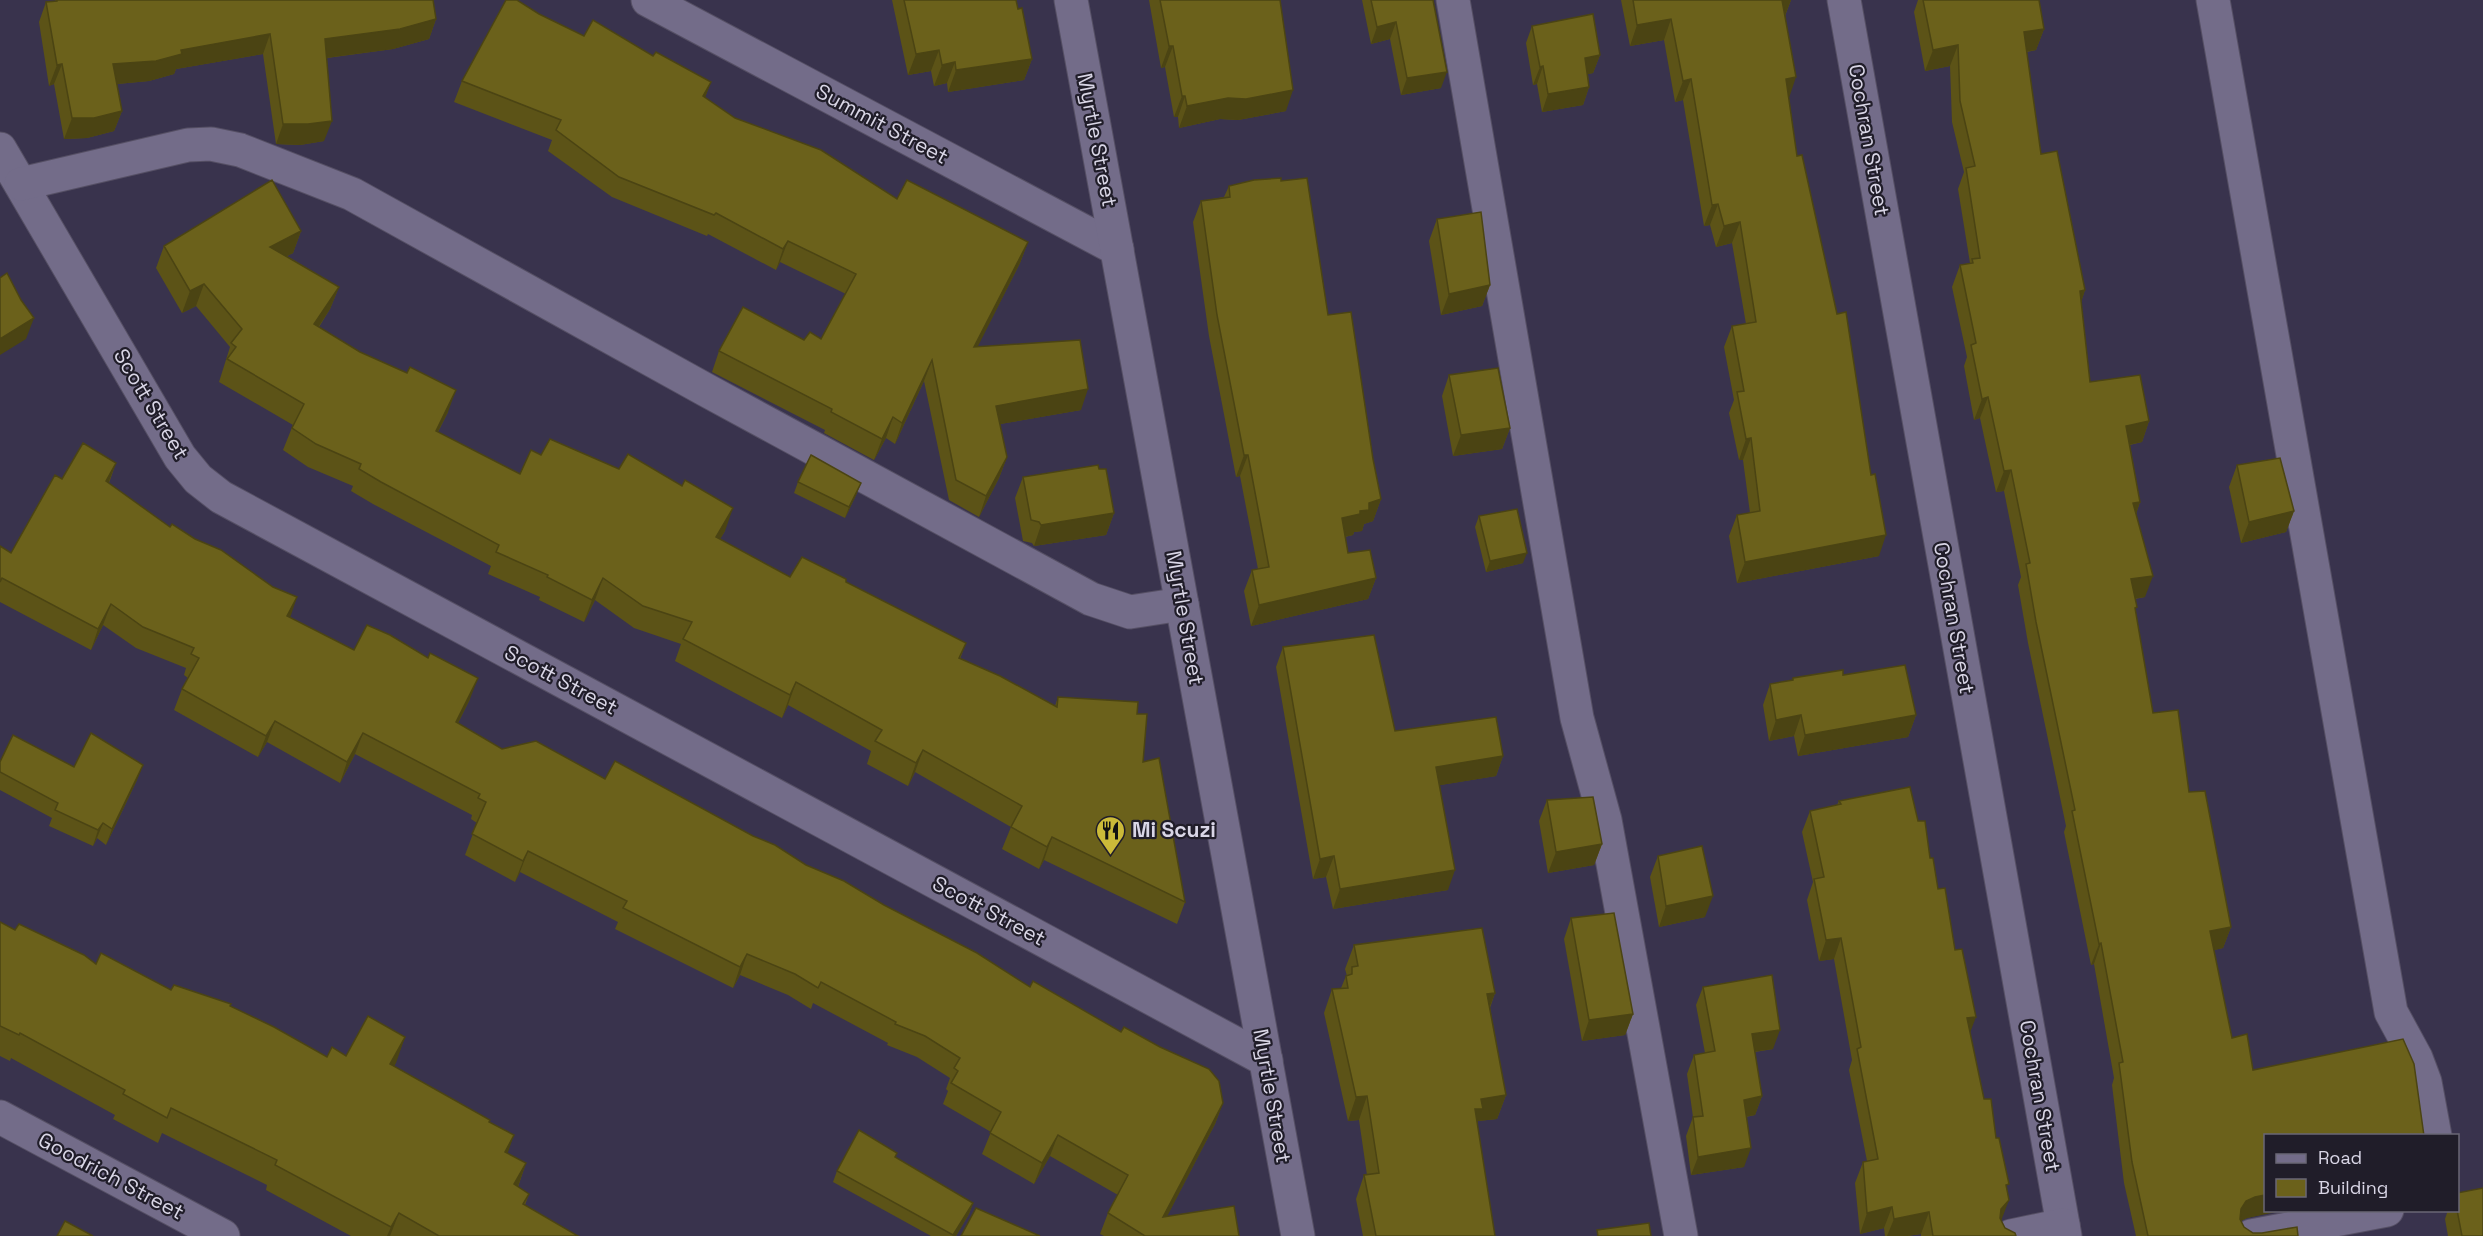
<svg xmlns="http://www.w3.org/2000/svg" width="2483" height="1236" viewBox="0 0 2483 1236" font-family="'Space Grotesk',sans-serif">
<style>
.lines{fill:none;stroke-linecap:round;stroke-linejoin:round}
.minor-casing{stroke:#554f64;stroke-width:35}
.minor{stroke:#736c89;stroke-width:33}
.wall{fill:#5c5317}
.shaded-wall{fill:#4b4413}
.building{fill:#6b611b;stroke:#4b4413;stroke-width:1.5}
.labels{text-anchor:middle;stroke-width:4.5;stroke-linejoin:round;paint-order:stroke}
.street-label{font-size:21px;fill:#d9d6e6;stroke:#201d29}
.poi-label{font-size:21px;font-weight:bold;fill:#d9d6e6;stroke:#201d29;text-anchor:start}
</style>
<rect width="100%" height="100%" fill="#39334d"/>
<g class="lines">
<defs>
<g id="minor">
<path d="M648,0L1117,249"/>
<path d="M1071,0L1298,1236"/>
<path d="M1453,0L1577,718L1605,820L1681,1236"/>
<path d="M1844,0L2065,1236"/>
<path d="M2213,0L2391,1012L2416,1058L2425,1082L2435,1136"/>
<path d="M0,149L180,457L198,479L221,497L1266,1060"/>
<path d="M21,184L188,145L211,144L240,150L352,194L706,390L1091,599L1130,612L1182,604"/>
<path d="M0,1117L223,1236"/>
<path d="M2011,1236L2063,1225"/>
<path d="M2251,1236L2387,1210"/>
</g>
</defs>
<use href="#minor" class="minor-casing"/>
<use href="#minor" class="minor"/>
</g>
<g class="wall">
<path d="M56,0H433L436,19L429,39L393,49L327,58L324,141L300,145L276,144L263,54L176,69L174,74L149,81L117,84L122,111L114,131L87,138L64,139L54,84L49,86L39,22L46,2L55,1Z"/>
<path d="M892,0H1016L1032,59L1024,80L948,92L947,83L934,86L931,71L908,75Z"/>
<path d="M1149,0H1280L1286,111L1238,120L1220,119L1179,128L1178,117H1174L1165,67L1161,68Z"/>
<path d="M1362,0H1433L1441,88L1401,95L1390,39L1371,44Z"/>
<path d="M1621,0H1791L1785,16L1789,98L1797,156L1879,556L1737,583L1729,536L1737,515L1750,513L1743,460H1739L1729,413L1734,400L1724,347L1732,326L1746,324L1732,243L1716,247L1710,225L1704,226L1683,100L1675,102L1664,40L1630,46Z"/>
<path d="M1918,0H2039L2044,29L2036,50L2027,52L2041,154L2085,290L2081,302L2090,382L2149,421L2142,442L2130,445L2140,502L2136,514L2145,597L2135,599V611L2153,713L2189,792L2231,927L2223,948L2214,950L2232,1038L2253,1070L2265,1136V1210H2281L2247,1218L2241,1221L2244,1227L2253,1233L2298,1236H2136L2124,1183L2112,1085L2114,1078L2094,964L2091,965L2064,832L2066,826L2028,643L2018,585L2021,577L2004,491L1996,492L1980,418L1974,420L1964,366L1967,357L1952,287L1960,265L1970,263L1958,189L1964,172L1952,122L1950,66L1925,71L1914,12Z"/>
<path d="M539,14L584,36L653,56L711,82L705,97L735,118L897,199L1028,242L1020,263L977,347L1081,410L1000,424L1007,457L999,478L979,517L949,500L924,381L895,444L886,438L874,460L824,433L825,430L712,372L719,351L804,340L821,339L846,294L780,262L776,270L708,234L707,236L612,197L548,151L552,140L454,102L462,81Z"/>
<path d="M1532,26L1600,55L1593,73L1588,74L1589,87L1583,105L1542,112L1537,84L1533,85L1526,43Z"/>
<path d="M1281,181L1328,315L1373,459L1381,499L1373,521L1364,524L1362,531L1354,532L1353,535L1345,537L1348,553L1376,578L1368,599L1251,626L1244,591L1252,570L1258,569L1240,476L1236,477L1209,336L1193,222L1201,201L1224,197L1229,186Z"/>
<path d="M1437,219L1490,285L1482,306L1441,315L1429,241Z"/>
<path d="M301,231L293,253L287,256L339,287L330,309L319,327L448,412L438,432L520,474L541,455L725,531L720,539L790,577L846,582L966,643L960,659L1055,706L1058,697L1137,714L1143,762L1185,902L1177,924L1044,860L1039,869L1002,849L1011,827L915,772L908,786L867,764L871,751L788,705L782,718L675,661L681,644L634,628L595,600L584,622L539,600L540,597L488,574L491,566L373,504L351,491L353,486L308,467L283,450L293,425L219,382L230,347L196,306L182,313L156,268L164,246Z"/>
<path d="M1449,375L1510,428L1502,449L1453,456L1442,396Z"/>
<path d="M116,463L109,483L290,617L354,650L470,699L458,723L502,749L605,779L806,865L884,905L1030,987L1223,1103L1215,1124L1167,1216L1239,1236H1104L1100,1234L1108,1213L1118,1195L1050,1156L1034,1184L982,1154L991,1132L943,1104L948,1091L946,1089L950,1078L917,1057L887,1045L888,1043L813,1003L811,1009L788,995L740,975L733,988L615,929L618,922L520,872L515,882L465,855L477,823L471,819L472,815L355,754L340,783L267,742L258,757L174,710L182,689L188,678L184,675L186,668L136,648L103,625L91,650L0,602V546L11,553Z"/>
<path d="M2237,465L2294,511L2286,532L2241,543L2229,487Z"/>
<path d="M1023,477L1114,513L1106,535L1034,546L1032,543L1023,541L1015,498Z"/>
<path d="M798,482L857,493L845,518L794,493Z"/>
<path d="M1479,516L1523,563L1486,572L1475,527Z"/>
<path d="M1283,647L1395,731L1503,756L1496,776L1440,785L1448,890L1333,909L1326,877L1313,879L1276,667Z"/>
<path d="M1843,675L1916,715L1908,737L1798,756L1794,736L1769,741L1763,705L1770,684L1792,681L1793,678Z"/>
<path d="M0,762L74,767L137,780L106,845L97,838L93,846L49,826L52,818L0,790Z"/>
<path d="M1547,800L1602,844L1594,865L1548,873L1539,821Z"/>
<path d="M1839,801L1918,821L1930,858L1955,950L1970,1033L1984,1099L1996,1138L2007,1189L2001,1220L2005,1228L2016,1236H1921V1234L1907,1236H1885L1884,1228L1860,1234L1855,1183L1863,1162L1867,1161L1849,1070L1852,1060L1834,959L1819,961L1807,900L1813,882L1802,832L1810,811L1837,805Z"/>
<path d="M1658,856L1705,917L1659,927L1650,877Z"/>
<path d="M1571,918L1633,1014L1625,1035L1582,1041L1564,939Z"/>
<path d="M0,922L15,930L96,964L171,990L230,1006L327,1057L346,1056L405,1037L394,1066L489,1122L507,1153L526,1163L518,1187L529,1194L525,1205L578,1236H351L266,1190L267,1185L162,1133L158,1143L113,1119L115,1115L11,1058L10,1061L0,1056Z"/>
<path d="M1354,945L1495,993L1490,1008L1506,1095L1497,1119L1478,1121L1477,1123L1495,1236H1363L1356,1199L1364,1175H1367L1359,1120L1348,1121L1324,1013L1332,989L1341,988L1346,976H1347L1345,969Z"/>
<path d="M1703,987L1773,1049L1755,1052L1762,1096L1755,1115L1746,1117L1744,1167L1691,1175L1686,1136L1693,1117L1687,1074L1694,1055L1705,1053L1696,1005Z"/>
<path d="M897,1153L895,1157L973,1203L969,1214L956,1236H931L833,1182L837,1171Z"/>
<path d="M2448,1210H2457L2483,1236H2448L2445,1219Z"/>
</g>
<g class="shaded-wall">
<path d="M1781,0H1791L1784,18Z"/>
<path d="M436,19L429,39L393,49L318,59L325,39Z"/>
<path d="M1671,19L1664,40L1630,46L1637,25Z"/>
<path d="M1396,22L1390,39L1371,44L1377,27Z"/>
<path d="M2044,29L2036,50L2017,53L2024,32Z"/>
<path d="M270,34L263,54L176,69L174,74L149,81L106,85L113,64L181,50Z"/>
<path d="M1958,45L1950,66L1925,71L1933,50Z"/>
<path d="M1169,46H1173L1165,67L1161,68Z"/>
<path d="M939,50L931,71L908,75L916,54Z"/>
<path d="M1600,55L1593,73L1579,76L1585,58Z"/>
<path d="M1032,59L1024,80L948,92L956,70Z"/>
<path d="M955,62L947,83L934,86L942,65Z"/>
<path d="M62,64L54,84L49,86L57,65Z"/>
<path d="M1543,66L1537,84L1533,85L1540,67Z"/>
<path d="M1447,72L1441,88L1401,95L1407,78Z"/>
<path d="M1796,77L1789,98L1786,79Z"/>
<path d="M1691,79L1683,100L1675,102L1683,81Z"/>
<path d="M711,82L703,103V96Z"/>
<path d="M1589,87L1583,105L1542,112L1548,94Z"/>
<path d="M1293,90L1286,111L1238,120L1220,119L1179,128L1187,106L1228,98Z"/>
<path d="M1182,96H1185L1178,117H1174Z"/>
<path d="M122,111L114,131L87,138L64,139L72,118Z"/>
<path d="M332,121L324,141L300,145L276,144L283,124Z"/>
<path d="M1718,204L1710,225L1704,226L1712,205Z"/>
<path d="M1740,222L1732,243L1716,247L1724,226Z"/>
<path d="M301,231L293,253L262,269L270,247Z"/>
<path d="M788,241L780,262L776,270L783,249Z"/>
<path d="M1028,242L1020,263L967,368L974,347Z"/>
<path d="M204,284L196,306L182,313L190,291Z"/>
<path d="M1490,285L1482,306L1441,315L1449,294Z"/>
<path d="M339,287L330,309L306,346L314,324Z"/>
<path d="M2085,290L2078,312L2080,291Z"/>
<path d="M34,318L26,339L0,355V339Z"/>
<path d="M932,360L924,381L895,444L902,423Z"/>
<path d="M1088,389L1081,410L989,426L996,406Z"/>
<path d="M456,390L448,412L427,453L436,431Z"/>
<path d="M1988,397L1980,418L1974,420L1982,399Z"/>
<path d="M893,417L886,438L874,460L882,439Z"/>
<path d="M2149,421L2142,442L2118,447L2126,426Z"/>
<path d="M1510,428L1502,449L1453,456L1461,435Z"/>
<path d="M1751,438L1743,460H1739L1746,439Z"/>
<path d="M1244,455H1248L1240,476L1236,477Z"/>
<path d="M1007,457L999,478L979,517L986,496Z"/>
<path d="M116,463L108,484L106,481Z"/>
<path d="M2011,470L2004,491L1996,492L2004,471Z"/>
<path d="M861,483L857,493L845,518L849,507Z"/>
<path d="M1381,499L1373,521L1364,524L1362,531L1354,532L1353,535L1334,539L1342,518L1360,511L1369,503Z"/>
<path d="M2140,502L2133,523V503Z"/>
<path d="M733,508L725,531L708,559L716,537Z"/>
<path d="M2294,511L2286,532L2241,543L2249,522Z"/>
<path d="M1114,513L1106,535L1034,546L1041,525Z"/>
<path d="M1886,535L1879,556L1737,583L1745,562Z"/>
<path d="M1527,553L1523,563L1486,572L1490,561Z"/>
<path d="M2153,576L2145,597L2124,600L2131,579Z"/>
<path d="M603,578L595,600L584,622L592,600Z"/>
<path d="M1376,578L1368,599L1251,626L1259,605Z"/>
<path d="M297,597L290,618L287,616Z"/>
<path d="M111,604L103,625L91,650L98,629Z"/>
<path d="M478,678L470,699L448,743L456,722Z"/>
<path d="M796,682L788,705L782,718L790,695Z"/>
<path d="M1801,715L1794,736L1769,741L1776,720Z"/>
<path d="M1916,715L1908,737L1798,756L1805,735Z"/>
<path d="M275,721L267,742L258,757L266,736Z"/>
<path d="M363,733L355,754L340,783L347,762Z"/>
<path d="M923,750L915,772L908,786L916,763Z"/>
<path d="M1503,756L1496,776L1429,787L1436,767Z"/>
<path d="M143,765L137,780L106,845L112,829Z"/>
<path d="M103,823L97,838L93,846L98,830Z"/>
<path d="M1052,837L1044,860L1039,869L1047,847Z"/>
<path d="M1602,844L1594,865L1548,873L1556,852Z"/>
<path d="M528,851L520,872L515,882L523,861Z"/>
<path d="M1334,856L1326,877L1313,879L1320,859Z"/>
<path d="M1455,870L1448,890L1333,909L1340,889Z"/>
<path d="M1713,896L1705,917L1659,927L1666,906Z"/>
<path d="M2231,927L2223,948L2202,953L2210,931Z"/>
<path d="M1841,938L1834,959L1819,961L1826,940Z"/>
<path d="M2101,943L2094,964L2091,965L2099,944Z"/>
<path d="M747,954L740,975L733,988L740,967Z"/>
<path d="M1495,993L1486,1017L1487,994Z"/>
<path d="M1633,1014L1625,1035L1582,1041L1589,1020Z"/>
<path d="M1976,1017L1968,1038L1967,1018Z"/>
<path d="M1780,1030L1773,1049L1745,1053L1752,1034Z"/>
<path d="M405,1037L396,1063L381,1089L390,1064Z"/>
<path d="M1506,1095L1497,1119L1478,1121L1474,1132L1475,1109L1481,1099Z"/>
<path d="M1367,1096L1359,1120L1348,1121L1356,1097Z"/>
<path d="M1762,1096L1755,1115L1737,1118L1744,1100Z"/>
<path d="M1223,1103L1215,1124L1157,1236L1163,1217Z"/>
<path d="M514,1135L505,1161V1152Z"/>
<path d="M1058,1135L1050,1156L1034,1184L1042,1163Z"/>
<path d="M1751,1148L1744,1167L1691,1175L1698,1157Z"/>
<path d="M526,1163L517,1189L514,1184Z"/>
<path d="M2265,1195V1210L2281,1211L2247,1218L2238,1222L2241,1209L2246,1201L2255,1197Z"/>
<path d="M2009,1200L2001,1221L1993,1230L2001,1209Z"/>
<path d="M973,1203L969,1214L956,1236H953Z"/>
<path d="M1892,1207L1884,1228L1860,1234L1867,1213Z"/>
<path d="M1929,1212L1921,1234L1907,1236H1887L1894,1219Z"/>
<path d="M399,1213L390,1236H387L391,1227Z"/>
</g>
<g class="building">
<path d="M57,0H433L436,19L400,29L325,39L332,121L308,124H283L270,34L181,50L182,54L156,61L113,64L122,111L94,118H72L62,64L57,65L46,2L57,1Z"/>
<path d="M506,0H517L539,14L584,36L593,20L653,56L656,52L711,82L703,96L735,118L821,150L897,199L907,180L1028,242L974,347L1080,340L1088,389L996,406L1007,457L986,496L956,480L932,360L902,423L893,417L882,439L831,412L832,409L719,351L743,307L804,340L810,332L821,339L856,274L788,241L783,249L716,213L714,215L619,177L556,130L561,120L462,81Z"/>
<path d="M904,0H1016L1018,9L1022,8L1032,59L956,70L955,62L942,65L939,50L916,54Z"/>
<path d="M1160,0H1280L1293,90L1246,99L1228,98L1187,106L1185,96H1182L1173,46H1169Z"/>
<path d="M1371,0H1433L1447,72L1407,78L1396,22L1377,27Z"/>
<path d="M1633,0H1782L1796,77L1786,79L1797,156L1802,155L1837,314L1846,312L1871,475L1875,474L1886,535L1745,562L1737,515L1760,511L1751,438L1746,439L1737,392L1744,391L1732,326L1756,322L1740,222L1724,226L1718,204L1712,205L1691,79L1683,81L1671,19L1637,25Z"/>
<path d="M1923,0H2039L2044,29L2024,32L2041,154L2057,151L2085,290L2080,291L2090,382L2140,375L2149,421L2126,426L2140,502L2133,503L2153,576L2131,579L2137,607L2135,608L2153,713L2178,710L2189,792L2205,791L2231,927L2210,931L2232,1038L2247,1034L2253,1070L2403,1039L2414,1064L2424,1136H2265V1195L2255,1197L2246,1201L2241,1209L2240,1219L2244,1227L2253,1233H2262L2297,1227L2298,1236H2148L2132,1162L2119,1063L2123,1062L2101,943L2099,944L2072,811L2075,810L2036,622L2026,564L2030,563L2011,470L2004,471L1988,397L1982,399L1971,345L1976,343L1960,265L1973,263L1972,259L1980,258L1966,168L1975,166L1960,101L1958,45L1933,50Z"/>
<path d="M1593,14L1600,55L1585,58L1589,87L1548,94L1543,66L1540,67L1532,26Z"/>
<path d="M1281,178V181L1307,178L1328,315L1351,312L1373,459L1381,499L1369,503V510L1360,511V514L1342,518L1348,553L1370,550L1376,578L1259,605L1252,570L1269,567L1248,455H1244L1217,315L1201,201L1230,197L1229,186L1254,180Z"/>
<path d="M272,180L301,231L270,247L339,287L314,324L360,352L407,373L410,367L456,390L436,431L520,474L531,450L541,455L550,439L619,469L628,454L682,486L685,480L733,508L716,537L790,577L802,557L846,579V582L966,643L959,658L1000,676L1057,707L1058,697L1138,702L1137,714H1147L1143,762L1159,758L1185,902L1052,837L1047,847L1011,827L1022,806L923,750L916,763L875,741L882,730L796,682L790,695L683,639L692,622L643,606L603,578L592,600L547,577L548,575L496,552L499,545L381,482L359,469L361,464L316,444L292,428L304,404L227,359L236,347L231,343L242,329L204,284L190,291L164,246Z"/>
<path d="M1481,212L1490,285L1449,294L1437,219Z"/>
<path d="M7,273L21,300L34,318L0,339V278Z"/>
<path d="M1498,368L1510,428L1461,435L1449,375Z"/>
<path d="M83,443L116,463L106,481L170,527L172,524L195,539L221,550L273,587L297,597L287,616L354,650L367,625L390,635L428,658L430,653L478,678L456,722L502,749L536,741L605,779L615,761L753,836L775,845L806,865L844,881L884,905L977,953L1030,987L1033,981L1121,1032L1124,1027L1160,1047L1209,1069L1219,1081L1223,1103L1163,1217L1234,1206L1239,1236H1145L1108,1213L1128,1175L1058,1135L1042,1163L990,1133L1001,1112L951,1083L958,1071L954,1068L960,1058L925,1036L895,1024L896,1022L821,982L818,988L795,974L747,954L740,967L623,908L627,901L528,851L523,861L472,834L486,802L478,798L480,794L363,733L347,762L275,721L266,736L182,689L199,658L191,654L194,648L143,627L111,604L98,629L2,578L0,582V546L11,553L55,475L62,479Z"/>
<path d="M811,455L861,483L849,507L798,482Z"/>
<path d="M2280,458L2294,511L2249,522L2237,465Z"/>
<path d="M1098,465L1099,469H1106L1114,513L1041,525L1039,522L1031,520L1023,477Z"/>
<path d="M1517,509L1527,553L1490,561L1479,516Z"/>
<path d="M1374,635L1395,731L1496,717L1503,756L1436,767L1455,870L1340,889L1334,856L1320,859L1283,647Z"/>
<path d="M1905,665L1916,715L1805,735L1801,715L1776,720L1770,684L1793,680V678L1843,670V675Z"/>
<path d="M91,733L143,765L112,829L103,823L98,830L55,810L58,803L0,772V762L13,735L74,767Z"/>
<path d="M1910,787L1918,821H1925L1930,858H1933L1938,889L1945,888L1955,950L1962,949L1976,1017L1967,1018L1984,1099H1991L1996,1138H1999L2009,1184L2006,1185L2009,1200L2001,1209L2000,1218L2005,1228L2015,1233L2016,1236H1933L1929,1212L1894,1219L1892,1207L1867,1213L1863,1162L1878,1159L1857,1049L1861,1047L1841,938L1826,940L1814,879L1824,877L1810,811L1841,804L1839,801Z"/>
<path d="M1593,797L1602,844L1556,852L1547,800Z"/>
<path d="M1702,846L1713,896L1666,906L1658,856Z"/>
<path d="M1614,913L1633,1014L1589,1020L1571,918Z"/>
<path d="M0,922L15,930L19,924L84,955L96,964L101,953L171,990L174,985L231,1004L230,1006L274,1027L327,1057L332,1047L346,1056L368,1016L405,1037L390,1064L490,1120L489,1122L514,1135L505,1152L526,1163L514,1184L529,1194L523,1204L578,1236H439L399,1213L391,1227L275,1165L277,1160L171,1108L167,1118L123,1094L125,1090L20,1033L19,1035L0,1026Z"/>
<path d="M1482,928L1495,993L1487,994L1506,1095L1481,1099L1483,1109H1475L1495,1236H1376L1364,1175L1379,1173L1367,1096L1356,1097L1332,989L1348,988L1346,976L1352,974V967L1358,966L1354,945Z"/>
<path d="M1772,975L1780,1030L1752,1034L1762,1096L1744,1100L1751,1148L1698,1157L1693,1117L1703,1116L1694,1055L1715,1051L1703,987Z"/>
<path d="M859,1130L897,1153L895,1157L973,1203L953,1235L837,1171Z"/>
<path d="M2483,1188V1236H2462L2457,1210V1193Z"/>
<path d="M976,1208L1040,1236H961Z"/>
<path d="M65,1221L93,1236H57Z"/>
<path d="M1649,1223L1651,1236H1598L1597,1230Z"/>
</g>
<defs>
<symbol id="restaurant-pin" viewBox="-11 -11 22 30"><path d="M0 17L-7.5 6A9.5 9.5 0 1 1 7.5 6Z" fill="#cbba39" stroke="#201d29"/><path d="M-5-6h1v4h1v-4h1v4h1v-4h1v5L-1.5 .5V6h-2V.5L-5-1ZM5-6V6H3V1.5H1.5Q1.5-4 5-6Z" fill="#111"/></symbol>
</defs>
<g fill-rule="evenodd">
<use href="#restaurant-pin" x="1094" y="814" width="33" height="45"/>
</g>
<g class="labels">
<g class="street-label">
<text transform="translate(882 124) rotate(28)" y="7">Summit Street</text>
<text transform="translate(1097 140) rotate(79)" y="7">Myrtle Street</text>
<text transform="translate(1869 140) rotate(80)" y="7">Cochran Street</text>
<text transform="translate(151 404) rotate(59)" y="7">Scott Street</text>
<text transform="translate(1185 618) rotate(80)" y="7">Myrtle Street</text>
<text transform="translate(1954 618) rotate(80)" y="7">Cochran Street</text>
<text transform="translate(561 680) rotate(28)" y="7">Scott Street</text>
<text transform="translate(989 911) rotate(28)" y="7">Scott Street</text>
<text transform="translate(1272 1096) rotate(80)" y="7">Myrtle Street</text>
<text transform="translate(2040 1096) rotate(80)" y="7">Cochran Street</text>
<text transform="translate(111 1176) rotate(28)" y="7">Goodrich Street</text>
</g>
<g class="poi-label">
<text x="1132" y="837">Mi Scuzi</text>
</g>
</g>
<rect x="2264" y="1134" width="195" height="78" fill="#201d29" stroke="#6a6775" stroke-width="1.5"/>
<rect x="2276" y="1154" width="30" height="9" fill="#736c89" stroke="#6a6775" stroke-width="1.5"/>
<text x="2318" y="1164" font-size="18" fill="#d9d6e6">Road</text>
<rect x="2276" y="1179" width="30" height="18" fill="#6b611b" stroke="#6a6775" stroke-width="1.5"/>
<text x="2318" y="1194" font-size="18" fill="#d9d6e6">Building</text>
</svg>
